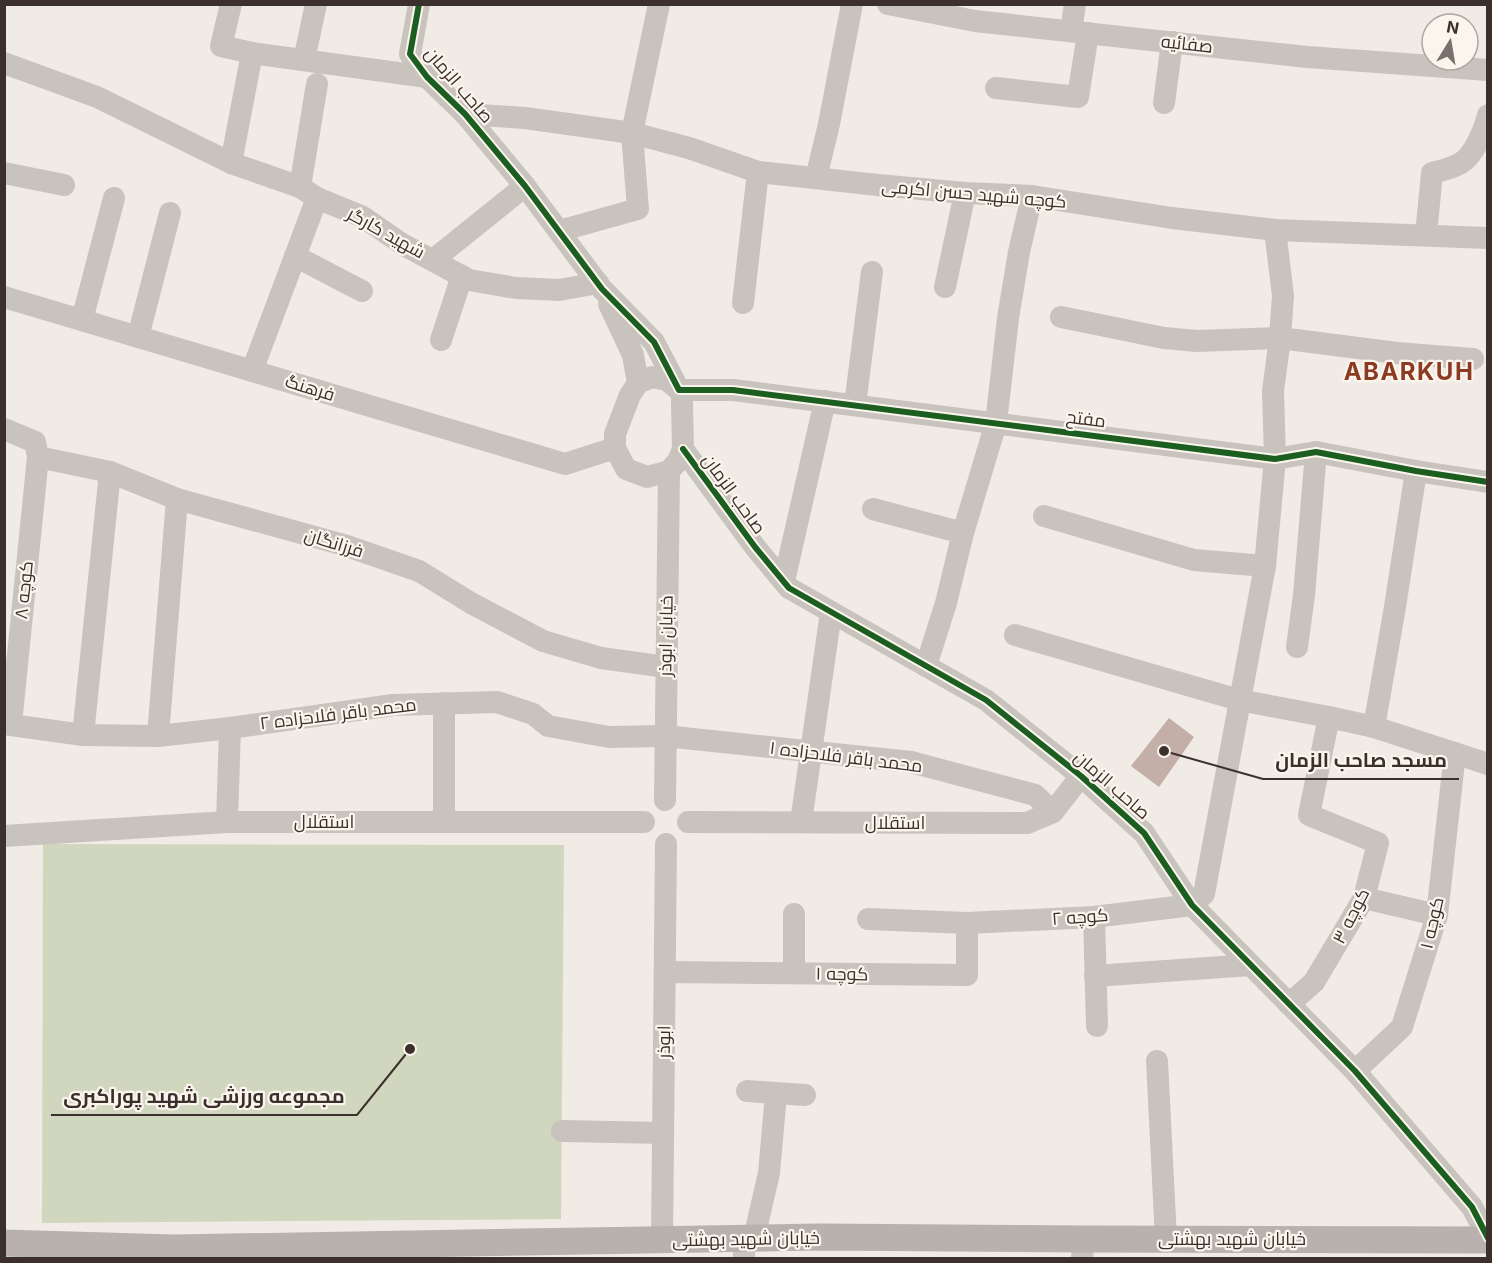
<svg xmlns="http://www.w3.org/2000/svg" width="1492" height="1263" viewBox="0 0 1492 1263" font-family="Inter,Cairo,sans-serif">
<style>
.pitch{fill:#d1d6bf}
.building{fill:#c3afa7}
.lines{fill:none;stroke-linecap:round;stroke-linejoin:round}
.minor{stroke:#c9c3be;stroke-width:22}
.major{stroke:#b8b1ad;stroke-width:27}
.cycleway-casing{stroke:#fbf5ee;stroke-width:10}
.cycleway{stroke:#1b5e20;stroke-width:6}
.labels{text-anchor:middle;stroke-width:4.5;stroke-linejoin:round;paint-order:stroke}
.street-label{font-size:18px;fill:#3b302b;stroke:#fbf5ee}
.district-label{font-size:24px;font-weight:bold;letter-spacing:1.5px;fill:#8c3b22;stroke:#fbf5ee}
.leader{fill:none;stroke:#3b302b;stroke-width:2}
.callout-dot{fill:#3b302b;stroke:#fbf5ee;stroke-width:2}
.callout-label{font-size:20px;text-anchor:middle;font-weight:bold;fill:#3b302b;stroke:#fbf5ee;stroke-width:4.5;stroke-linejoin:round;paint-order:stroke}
</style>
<rect width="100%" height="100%" fill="#f0ebe5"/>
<path class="pitch" d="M43,844L564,845L561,1219L42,1223Z"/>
<path class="building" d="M1169,718L1194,737L1159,787L1131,766Z"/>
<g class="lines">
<g class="minor">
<path d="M231,4L221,46L252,53L427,77"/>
<path d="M419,4L410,54L427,77L465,114L525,186L602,289L654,342L679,390H733L1275,459L1316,452L1416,471L1488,482"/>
<path d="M888,4L975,21L1307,57L1488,70"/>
<path d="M1071,31L1075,4"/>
<path d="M252,53L231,163L300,187L317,198"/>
<path d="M304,60L316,4"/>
<path d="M4,63L97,97L231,163"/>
<path d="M996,88L1078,97L1088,33"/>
<path d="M1164,103L1172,42"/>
<path d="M465,114L525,118L632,133L689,148L758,172L878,185L965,193L1032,196L1172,218L1275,230L1488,238"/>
<path d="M4,173L64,185"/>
<path d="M816,178L829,124L852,4"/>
<path d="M300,187L317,84"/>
<path d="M559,231L638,209L632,133L659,4"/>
<path d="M1426,235L1432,173C1443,170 1459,167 1467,158C1476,149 1485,128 1488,115"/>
<path d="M295,256L362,291"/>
<path d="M433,260L525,186"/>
<path d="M945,287L965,193"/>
<path d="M4,297L565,464L615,448"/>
<path d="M743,303L758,172"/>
<path d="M609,304L633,355L638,383"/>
<path d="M1061,317L1164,338L1197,341L1280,338L1397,353L1473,359"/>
<path d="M82,320L114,198"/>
<path d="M138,337L170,213"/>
<path d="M441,340L462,276"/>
<path d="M252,371L317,198L363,217L402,244L469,280L516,288L559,290L598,283"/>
<path d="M652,377L667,380L679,390L682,397V405L683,449L678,461L669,471L647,477L626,469L615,448V434L630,395L638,383Z"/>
<path d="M855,405L872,272"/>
<path d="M4,429L35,442L38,457L11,724"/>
<path d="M683,449L755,547L789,588L986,700L1081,776L1144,833L1192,905L1355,1071L1472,1207L1488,1238"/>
<path d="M38,457L110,472L177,499L344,545L419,571L471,603L543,641L601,658L666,667"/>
<path d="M873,509L963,533"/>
<path d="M1044,516L1194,560L1265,566"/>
<path d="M784,581L825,401"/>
<path d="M1015,635L1239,700L1329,717L1374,727L1488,764"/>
<path d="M1297,647L1304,595L1316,452"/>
<path d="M926,666L946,603L963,533L996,423L1008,318L1019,252L1032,196"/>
<path d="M444,703V822"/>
<path d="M4,724L83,735L158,736L230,728L393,705L497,702L533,714L548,726L609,737L665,736L911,762L1035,795L1053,812"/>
<path d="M1374,727L1395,607L1416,471"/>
<path d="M83,735L110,472"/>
<path d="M158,736L177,499"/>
<path d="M665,800L669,471"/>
<path d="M227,822L230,728"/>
<path d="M688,822L1027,823L1053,812L1081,776"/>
<path d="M801,822L831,612"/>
<path d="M4,836L227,822H644"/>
<path d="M1364,898L1437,915"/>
<path d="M1192,905L1204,894L1265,566L1275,459L1273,391L1280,338L1283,296L1275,230"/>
<path d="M794,914V973"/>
<path d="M1094,917L1097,1026"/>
<path d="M868,919L967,923L1094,917L1192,905"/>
<path d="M665,972L967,975V923"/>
<path d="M1095,976L1250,965"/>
<path d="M1289,1004L1314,982L1364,898L1378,843L1309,815L1329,717"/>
<path d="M1157,1061L1166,1239"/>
<path d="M1355,1071L1402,1027L1437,915L1455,753"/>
<path d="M747,1091L805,1095"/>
<path d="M562,1131L663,1133"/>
<path d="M754,1238L769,1173L776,1094"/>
<path d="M662,1240L666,844"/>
<path d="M744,1258V1238"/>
<path d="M1082,1258L1084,1239"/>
</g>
<path class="major" d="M4,1243L174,1248L819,1237L1084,1239L1488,1240"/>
<defs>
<g id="cycleway">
<path d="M419,4L410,54L427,77L465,114L525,186L602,289L654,342L679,390H733L1275,459L1316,452L1416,471L1488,482"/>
<path d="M683,449L755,547L789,588L986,700L1081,776L1144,833L1192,905L1355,1071L1472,1207L1488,1238"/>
</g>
</defs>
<use href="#cycleway" class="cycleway-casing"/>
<use href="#cycleway" class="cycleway"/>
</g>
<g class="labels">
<g class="street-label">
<text transform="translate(1187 44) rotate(6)" y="6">صفائیه</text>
<text transform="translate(459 85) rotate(49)" y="6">صاحب الزمان</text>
<text transform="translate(974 194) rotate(5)" y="6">کوچه شهید حسن اکرمی</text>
<text transform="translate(386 233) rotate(29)" y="6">شهید کارگر</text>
<text transform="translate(310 388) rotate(17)" y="6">فرهنگ</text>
<text transform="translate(1086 419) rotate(7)" y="6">مفتح</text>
<text transform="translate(734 494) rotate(54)" y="6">صاحب الزمان</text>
<text transform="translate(334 543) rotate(17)" y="6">فرزانگان</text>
<text transform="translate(24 590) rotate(-84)" y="6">کوچه ۸</text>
<text transform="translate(666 636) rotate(-89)" y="6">خیابان ابوذر</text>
<text transform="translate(338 714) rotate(-7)" y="6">محمد باقر فلاحزاده ۲</text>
<text transform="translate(846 757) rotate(7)" y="6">محمد باقر فلاحزاده ۱</text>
<text transform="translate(1112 785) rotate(41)" y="6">صاحب الزمان</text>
<text x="324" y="828">استقلال</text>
<text x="895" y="829">استقلال</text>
<text transform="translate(1351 916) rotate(-63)" y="6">کوچه ۳</text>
<text transform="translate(1080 917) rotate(-4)" y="6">کوچه ۲</text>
<text transform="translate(1432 923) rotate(-77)" y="6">کوچه ۱</text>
<text transform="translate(842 974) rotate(1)" y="6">کوچه ۱</text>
<text transform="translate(664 1042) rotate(-89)" y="6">ابوذر</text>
<text transform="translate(746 1239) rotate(-1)" y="6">خیابان شهید بهشتی</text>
<text x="1232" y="1245">خیابان شهید بهشتی</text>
</g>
<g class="district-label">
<text x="1409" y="380">ABARKUH</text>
</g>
</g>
<path class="leader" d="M1164 751L1263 779H1459M410 1049L357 1115H51"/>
<g class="callout-dot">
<circle cx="1164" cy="751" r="6"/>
<circle cx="410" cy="1049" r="6"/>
</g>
<g class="callout-label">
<text x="1361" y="767">مسجد صاحب الزمان</text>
<text x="204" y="1103">مجموعه ورزشی شهید پوراکبری</text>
</g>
<rect width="1492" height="1263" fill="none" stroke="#3b302b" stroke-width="12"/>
<g transform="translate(1450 42) rotate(11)"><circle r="28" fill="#fbf5ee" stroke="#aea6a0" stroke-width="1.5"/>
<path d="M0-4.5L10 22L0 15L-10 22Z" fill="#7a716c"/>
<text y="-9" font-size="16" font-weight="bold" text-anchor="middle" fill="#3b302b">N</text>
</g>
</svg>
